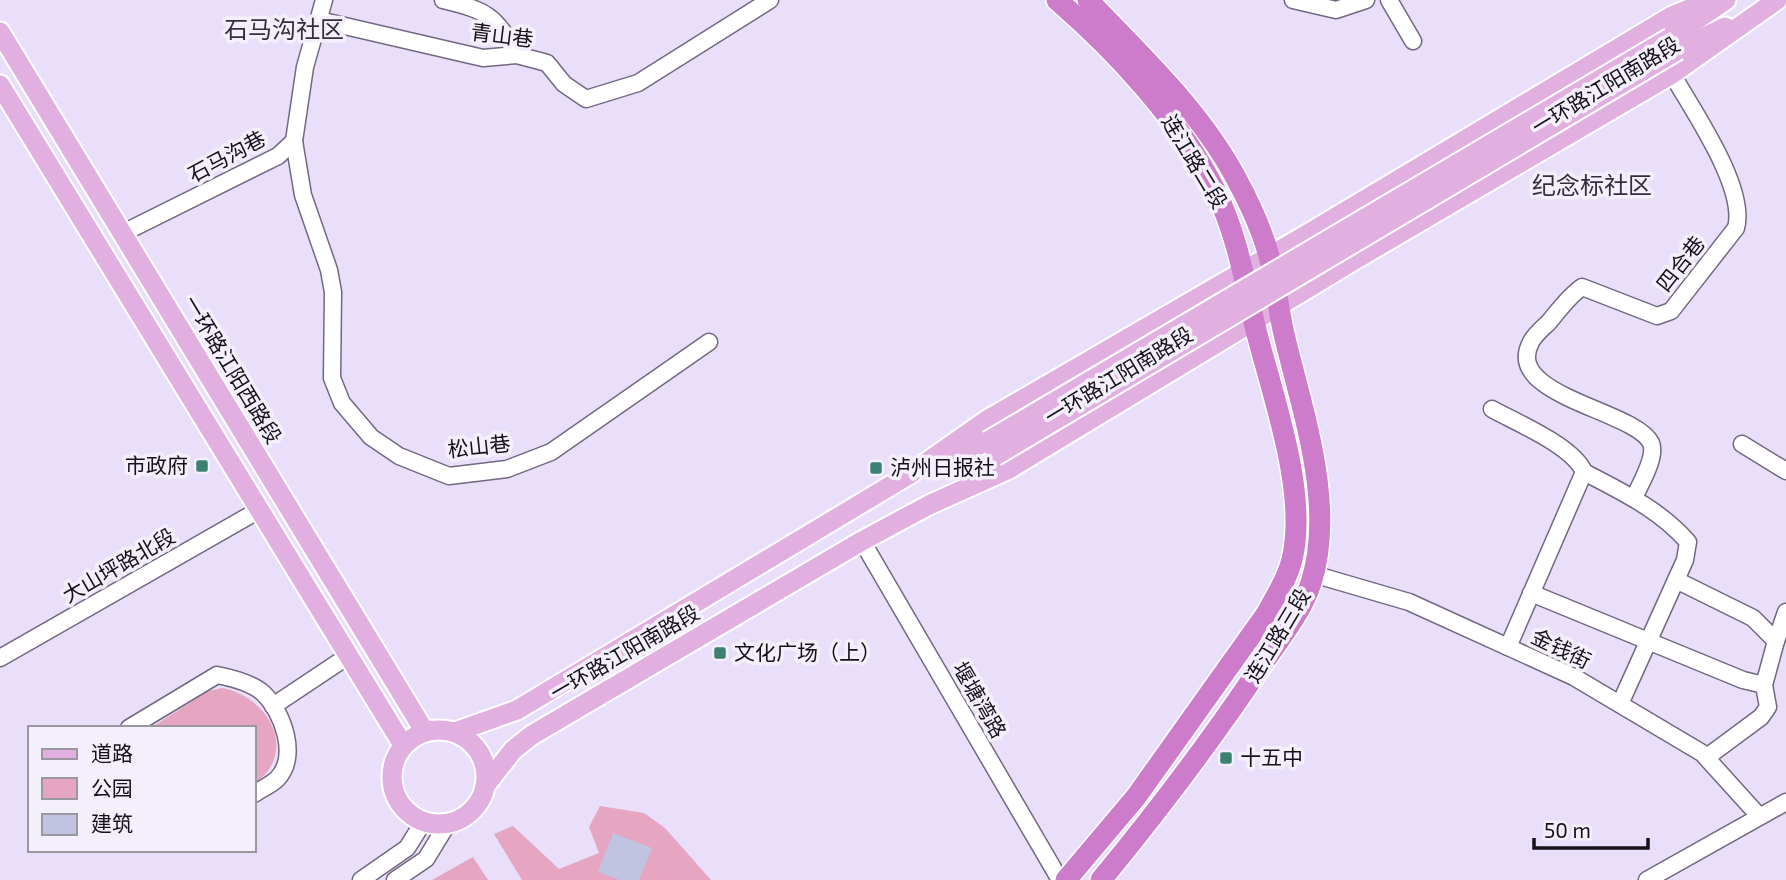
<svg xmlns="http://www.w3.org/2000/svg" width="1786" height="880" viewBox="0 0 1786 880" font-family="'Exo 2','Noto Sans SC',sans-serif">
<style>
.green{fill:#e6a5c0}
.building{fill:#c0c4e0}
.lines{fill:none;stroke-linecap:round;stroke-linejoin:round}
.minor-casing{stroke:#726881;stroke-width:19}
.major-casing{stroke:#fff;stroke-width:23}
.highway-casing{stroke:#fff;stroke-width:24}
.minor{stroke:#fff;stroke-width:16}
.major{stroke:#e1b0e0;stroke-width:19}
.highway{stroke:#cd7ccb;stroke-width:21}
.major-bridge-casing{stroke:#fff;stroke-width:23;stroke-linecap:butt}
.major-bridge{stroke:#e1b0e0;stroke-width:19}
.poi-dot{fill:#3d8175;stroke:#f4f0fb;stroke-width:2.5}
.labels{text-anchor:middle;stroke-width:7;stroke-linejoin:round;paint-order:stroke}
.street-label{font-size:21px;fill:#15111b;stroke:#f4f0fb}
.poi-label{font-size:21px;fill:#15111b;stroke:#f4f0fb;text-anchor:start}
.quarter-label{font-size:24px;fill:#352c42;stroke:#f4f0fb}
</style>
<rect width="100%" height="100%" fill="#eadffb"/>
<g class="green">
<path d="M222,688C268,696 300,752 254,784V728H151L208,691Z"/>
<path d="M600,806L644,813L665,828L711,880H522L494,834L513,826L559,869L599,853L589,827Z"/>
<path d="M473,857L488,880H432Z"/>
</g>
<path class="building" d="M613,833L652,848L639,880H620L598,872Z"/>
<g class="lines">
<defs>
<g id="minor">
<path d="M443,0C488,11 495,15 517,55"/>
<path d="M1293,0L1336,10L1366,0"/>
<path d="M1389,0L1413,41"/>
<path d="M319,20L483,58L517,55L547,63L564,84L586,99L638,83L770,0"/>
<path d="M294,141L303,195L329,270L333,292L332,378L342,403L371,437L399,456L449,476L507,469L551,452L709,342"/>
<path d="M123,233L278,156L294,141L305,67L324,0"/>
<path d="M1492,409C1517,423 1573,446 1584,472L1508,647"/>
<path d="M1742,444L1786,471"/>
<path d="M1584,472C1622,492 1659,509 1688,542L1685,560L1620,704"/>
<path d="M1634,498C1640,484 1657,457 1651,443C1635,410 1502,396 1531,342C1535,334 1543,328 1549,322C1559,310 1569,296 1582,287L1657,316L1671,311L1736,228C1747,188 1693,111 1672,74"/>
<path d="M862,541L1060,880"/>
<path d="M1313,574L1409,602L1574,677L1702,753L1759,816"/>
<path d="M1676,580L1753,618L1776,641L1764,685L1768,707L1761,717L1707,757"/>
<path d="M1531,593L1743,680L1764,685"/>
<path d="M1776,641L1786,612"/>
<path d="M0,658L259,510"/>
<path d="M273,706L348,656"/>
<path d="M129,728L217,675C232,678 252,683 263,693C283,712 299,757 277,779C271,785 261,789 254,794"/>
<path d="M361,880L407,848L424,821"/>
<path d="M395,880L426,859L448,823"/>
<path d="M1647,880L1786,802"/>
</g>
<g id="major">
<path d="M0,32L425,732"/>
<path d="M1670,38L1726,0"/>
<path d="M1678,50L1725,27"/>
<path d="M0,85L403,745"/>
<path d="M947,459L988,441"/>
<circle cx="439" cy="777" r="47"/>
<path d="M455,732L517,710L910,474L987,420L1306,235L1672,16L1711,0"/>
<path d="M485,786L513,750L532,735L862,541L929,505L1009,469L1351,262L1672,74L1777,0"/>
</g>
<g id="highway">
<path d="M1057,0C1116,51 1180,120 1215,190C1236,232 1244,277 1254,322C1270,389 1307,486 1293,555C1289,576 1277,594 1267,613L1136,797L1066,880"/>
<path d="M1088,0C1141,56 1200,110 1236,178C1249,202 1262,230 1269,256C1276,281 1278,309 1284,334C1302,411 1336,504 1311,583C1301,614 1277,642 1259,669C1210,742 1157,812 1101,880"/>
</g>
</defs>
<use href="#minor" class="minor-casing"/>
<use href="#major" class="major-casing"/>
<use href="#highway" class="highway-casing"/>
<use href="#minor" class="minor"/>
<use href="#major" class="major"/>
<use href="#highway" class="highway"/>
<defs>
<g id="major-bridge">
<path d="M988,441L1670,38"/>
<path d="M995,456L1678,50"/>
</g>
</defs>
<use href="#major-bridge" class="major-bridge-casing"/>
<use href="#major-bridge" class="major-bridge"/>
</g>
<g class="poi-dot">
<rect x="195" y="459" width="14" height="14" rx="3.5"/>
<rect x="869" y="461" width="14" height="14" rx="3.5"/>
<rect x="713" y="646" width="14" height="14" rx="3.5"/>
<rect x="1219" y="751" width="14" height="14" rx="3.5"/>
</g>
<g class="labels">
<g class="street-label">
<text transform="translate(502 36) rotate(7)" y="7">青山巷</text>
<text transform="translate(1606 86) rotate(-31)" y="7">一环路江阳南路段</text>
<text transform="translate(227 157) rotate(-28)" y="7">石马沟巷</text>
<text transform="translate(1194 162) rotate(59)" y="7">连江路二段</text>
<text transform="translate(1681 264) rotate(-52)" y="7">四合巷</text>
<text transform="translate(232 370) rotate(59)" y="7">一环路江阳西路段</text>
<text transform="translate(1119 376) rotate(-31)" y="7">一环路江阳南路段</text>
<text transform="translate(479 447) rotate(-6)" y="7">松山巷</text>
<text transform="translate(119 566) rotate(-30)" y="7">大山坪路北段</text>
<text transform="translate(1278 636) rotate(-59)" y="7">连江路三段</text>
<text transform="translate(1561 649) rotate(26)" y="7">金钱街</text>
<text transform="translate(625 653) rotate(-30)" y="7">一环路江阳南路段</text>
<text transform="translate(979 700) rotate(60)" y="7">堰塘湾路</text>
</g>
<g class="poi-label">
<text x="188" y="473" text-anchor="end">市政府</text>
<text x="890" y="475">泸州日报社</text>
<text x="734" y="660">文化广场（上）</text>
<text x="1240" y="765">十五中</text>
</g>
<g class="quarter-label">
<text x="284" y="38">石马沟社区</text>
<text x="1592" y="194">纪念标社区</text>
</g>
</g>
<rect x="28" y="726" width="228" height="126" fill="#f4f0fb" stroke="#9b97a1" stroke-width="2"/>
<rect x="42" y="749" width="35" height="10" fill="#e1b0e0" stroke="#9b97a1" stroke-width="2"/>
<text x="91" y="761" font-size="21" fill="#15111b">道路</text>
<rect x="42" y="778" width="35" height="21" fill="#e6a5c0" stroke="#9b97a1" stroke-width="2"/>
<text x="91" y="796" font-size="21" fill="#15111b">公园</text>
<rect x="42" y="814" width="35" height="21" fill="#c0c4e0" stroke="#9b97a1" stroke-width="2"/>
<text x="91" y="831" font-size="21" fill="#15111b">建筑</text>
<path d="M1534 838v10h114v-10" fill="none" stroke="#15111b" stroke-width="3.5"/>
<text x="1544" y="838" font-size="21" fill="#15111b" stroke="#f4f0fb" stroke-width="5" paint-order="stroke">50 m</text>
</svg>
